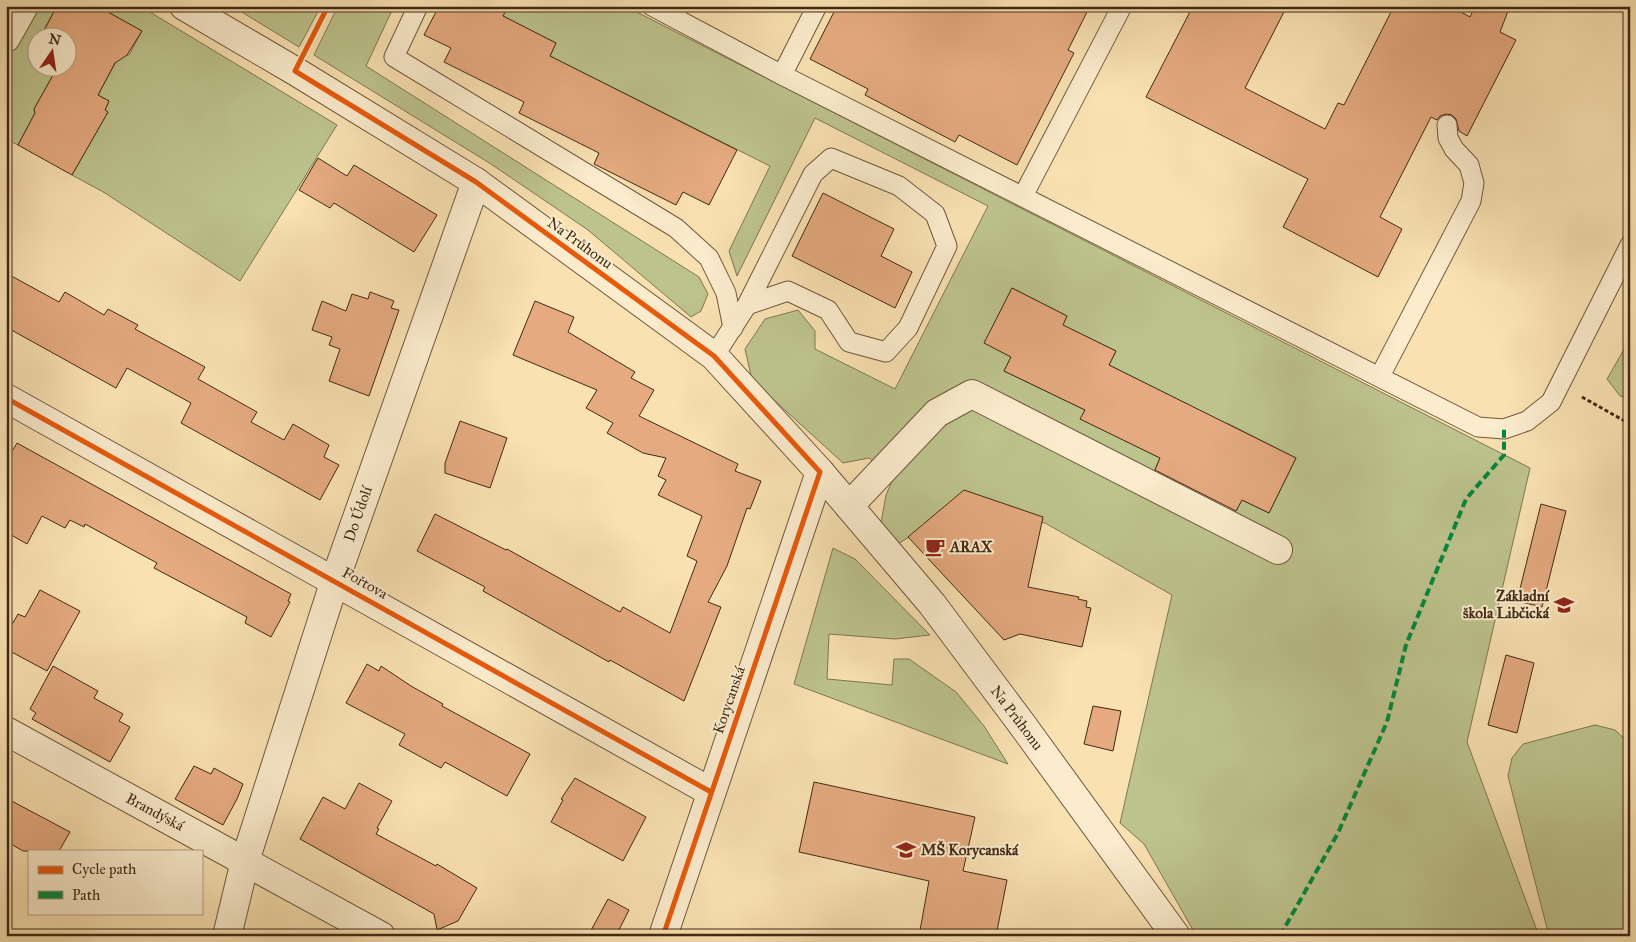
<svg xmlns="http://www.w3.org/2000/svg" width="1636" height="942" viewBox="0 0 1636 942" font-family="'IM FELL Great Primer',serif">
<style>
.green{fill:#bdc38d;stroke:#7f7651;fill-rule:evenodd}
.building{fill:#e5aa7f;stroke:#412915}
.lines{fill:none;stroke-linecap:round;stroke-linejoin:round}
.lane-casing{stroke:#6f573c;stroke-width:21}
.street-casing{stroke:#6f573c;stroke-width:30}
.path{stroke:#412915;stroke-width:3;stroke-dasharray:4 2.5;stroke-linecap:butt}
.lane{stroke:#fbeccd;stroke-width:19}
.street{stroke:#fbeccd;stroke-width:28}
.quiet{stroke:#00873e;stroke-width:4;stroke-dasharray:8 4;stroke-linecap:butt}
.cycleway-casing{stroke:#fbeccd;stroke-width:8}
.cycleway{stroke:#e8590c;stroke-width:5}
.labels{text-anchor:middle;stroke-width:4;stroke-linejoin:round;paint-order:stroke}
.street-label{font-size:15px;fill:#412915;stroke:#fbeccd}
.poi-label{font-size:15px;font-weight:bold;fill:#412915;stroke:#fbeccd;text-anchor:start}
</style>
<rect width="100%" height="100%" fill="#f9e1b2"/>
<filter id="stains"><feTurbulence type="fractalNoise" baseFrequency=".004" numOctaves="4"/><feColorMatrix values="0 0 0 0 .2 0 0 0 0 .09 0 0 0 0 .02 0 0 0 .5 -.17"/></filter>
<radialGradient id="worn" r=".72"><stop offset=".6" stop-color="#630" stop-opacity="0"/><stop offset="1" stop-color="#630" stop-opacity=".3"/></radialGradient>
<g class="green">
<path d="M34,6H57L40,37L38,38L36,44L37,45L38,68H57L34,109L35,113L18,145L6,139V57Z"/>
<path d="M97,6H140L337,125L240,281L105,193L72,175L108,112L105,110L109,101L98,95L119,56L129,55L142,31Z"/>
<path d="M232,6H321L299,47Z"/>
<path d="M338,6H394L366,66L699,277L708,294L701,311L691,317L588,230L491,164L314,55Z"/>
<path d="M505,6H625L1530,468L1467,742L1539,936H1199L1193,930L1144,844L1120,823L1172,595L1045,523L956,509L896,545L881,523L886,495L892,481L869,458L843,463L752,380L745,349L765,319L798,310L815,331V349L895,389L988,206L815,118L737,276L729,251L770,166L550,56L556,43L503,16L507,8ZM1012,288L1067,316L1061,327L1073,330L1116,351L1109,365L1189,405L1221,434L1227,423L1296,458L1269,513L1242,500L1235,513L1154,472L1160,458L1081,419L1085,410L1004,371L1011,357L985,343Z"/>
<path d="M1630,339V399L1620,396L1607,379Z"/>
<path d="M833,548L855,559L930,635L895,639L829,634L827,679L892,685L894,659H909L956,692L984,726L1008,764L794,684Z"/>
<path d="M1595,725L1615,730L1630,744V936H1549L1508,776L1512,758L1523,744Z"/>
</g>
<g class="building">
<path d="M57,6H97L142,31L127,55L115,63L98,95L109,101L105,110L108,112L72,175L18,145L35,113L34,109L57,68H68V38H40Z"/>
<path d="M439,6H508L503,16L556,43L550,56L737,150L709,205L683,192L676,205L594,164L599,153L519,113L524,102L444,62L451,48L424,35Z"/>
<path d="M837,6H1090L1068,50L1074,53L1017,165L959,135L955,142L865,95L868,89L810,59Z"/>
<path d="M1193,6H1287L1245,88L1325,129L1338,103L1344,105L1394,6H1450L1470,17L1475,6H1510L1500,32L1516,40L1467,136L1459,131L1456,119L1452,115L1446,114L1440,116L1437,120L1431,117L1380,217L1402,229L1378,277L1283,227L1308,179L1146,97Z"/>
<path d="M318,158L347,176L354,165L437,215L414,252L334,203L330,208L299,190Z"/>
<path d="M823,193L894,229L881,256L912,272L895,308L792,256Z"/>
<path d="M6,273L59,302L65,292L104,315L108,309L138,325L135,329L205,367L198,379L257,412L251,422L284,440L293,424L329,445L324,457L339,465L320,500L181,423L191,403L127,368L116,388L6,327Z"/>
<path d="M1012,288L1067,316L1063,325L1116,351L1109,365L1296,458L1269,513L1242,500L1236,511L1155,470L1160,458L1080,419L1085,410L1004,371L1011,357L984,343Z"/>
<path d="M370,292L394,301L391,308L399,310L369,396L329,381L340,349L329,345L332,337L312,330L322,301L346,311L352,294L368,299Z"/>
<path d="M535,301L574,317L568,332L635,372L631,378L654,390L639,416L738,464L735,471L761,481L750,509L747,508L727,566L708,602L721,607L684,701L610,660L609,662L483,591L485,587L417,551L435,514L506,550L507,549L620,612L623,607L670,633L697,561L687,556L702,516L658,495L666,480L658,476L666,458L643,453L607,433L613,423L586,408L597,390L513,355Z"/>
<path d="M460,421L507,438L490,488L445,473V463Z"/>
<path d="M17,443L291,594L288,601L290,602L271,637L245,623L247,617L154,568L157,563L85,524L84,527L70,520L65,528L42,516L27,544L6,532V461Z"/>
<path d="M964,490L1043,517L1028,587L1079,597L1078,599L1087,601L1086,607L1091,608L1082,647L1020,634L1004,640L908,537Z"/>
<path d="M1541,504L1566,511L1542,607L1517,601Z"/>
<path d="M40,590L80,611L47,671L6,649V635L18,614L25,617Z"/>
<path d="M1506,655L1534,663L1517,733L1488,725Z"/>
<path d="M367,664L379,671L381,666L411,686L443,704L442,706L530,754L507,796L445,762L441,768L399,745L405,734L346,703Z"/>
<path d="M53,666L98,691L94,698L123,714L119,721L130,727L110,762L32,719L36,713L30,709Z"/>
<path d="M1093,706L1121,711L1113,751L1084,744Z"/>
<path d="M194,766L211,774L214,768L243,784L237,799L223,825L175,799Z"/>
<path d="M575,778L646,817L623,861L551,822L563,800L561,799Z"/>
<path d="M814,782L975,817L963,871L1007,880L996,936H919L929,881L799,852Z"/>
<path d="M359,783L392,801L377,828L379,829L376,834L436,866L437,864L477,888L458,921L437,930L434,914L300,839L323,797L345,809Z"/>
<path d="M6,798L70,832L59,851H23L6,841Z"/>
<path d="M608,899L629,910L616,936H588Z"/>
</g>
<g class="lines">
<defs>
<g id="lane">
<path d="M418,6L394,57L676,228L709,258L726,293L733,328"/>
<path d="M652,6L782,75L1478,427L1504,429L1527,421L1551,402L1630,245"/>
<path d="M782,75L817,6"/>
<path d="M1023,196L1122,6"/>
<path d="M714,356L747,305L788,291L828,310L849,342L886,352L908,328L947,246L935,214L899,186L831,158L813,174L747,305"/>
<path d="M1380,376L1471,201L1474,183L1469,165L1454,149L1448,138L1447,125"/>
</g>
<g id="street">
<path d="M184,6L295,71L476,182L714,356L820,472L932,604L1021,723L1176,936"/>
<path d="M6,38L24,6"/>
<path d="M6,398L711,792"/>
<path d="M849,506L937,413L972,394L1278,550"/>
<path d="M6,731L381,936"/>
<path d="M227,936L245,861L335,580L476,182"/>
<path d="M663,936L820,472"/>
</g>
</defs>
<use href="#lane" class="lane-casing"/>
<use href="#street" class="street-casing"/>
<g class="path">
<path d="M309,44L328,6"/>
<path d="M1582,397L1630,424"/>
</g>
<use href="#lane" class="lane"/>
<use href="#street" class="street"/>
<path class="quiet" d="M1280,936L1338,833L1387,722L1406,645L1466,499L1504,455V429"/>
<defs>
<g id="cycleway">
<path d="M328,6L295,71L476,182L714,356L820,472L663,936"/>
<path d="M6,398L711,792"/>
</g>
</defs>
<use href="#cycleway" class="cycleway-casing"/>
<use href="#cycleway" class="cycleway"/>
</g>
<defs>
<symbol id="cafe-bare" viewBox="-9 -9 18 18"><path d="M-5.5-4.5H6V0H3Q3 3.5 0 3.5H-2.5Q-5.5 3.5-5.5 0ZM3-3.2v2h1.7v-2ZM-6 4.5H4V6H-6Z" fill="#8f2418" stroke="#fbeccd" stroke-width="2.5" paint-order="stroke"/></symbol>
<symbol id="school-bare" viewBox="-9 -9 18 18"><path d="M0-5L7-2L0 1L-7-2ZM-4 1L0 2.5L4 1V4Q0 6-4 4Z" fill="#8f2418" stroke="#fbeccd" stroke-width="2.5" paint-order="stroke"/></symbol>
</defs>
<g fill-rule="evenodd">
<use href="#cafe-bare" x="921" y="533" width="28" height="28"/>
<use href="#school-bare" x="1550" y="591" width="28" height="28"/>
<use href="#school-bare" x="892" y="836" width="28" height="28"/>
</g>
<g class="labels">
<g class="street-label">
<text transform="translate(580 243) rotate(36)" y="5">Na Průhonu</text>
<text transform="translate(358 514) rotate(-71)" y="5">Do Údolí</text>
<text transform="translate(365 583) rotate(29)" y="5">Fořtova</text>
<text transform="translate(729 700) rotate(-71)" y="5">Korycanská</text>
<text transform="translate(1017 718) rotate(53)" y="5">Na Průhonu</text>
<text transform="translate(155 812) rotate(28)" y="5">Brandýská</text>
</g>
<g class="poi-label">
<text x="950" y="552">ARAX</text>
<text x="1549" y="601" text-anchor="end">Základní<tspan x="1549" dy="17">škola Libčická</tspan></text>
<text x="921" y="855">MŠ Korycanská</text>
</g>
</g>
<rect width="1636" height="942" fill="none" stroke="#f9e1b2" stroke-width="25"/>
<rect x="8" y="8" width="1621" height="927" fill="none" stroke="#412915" stroke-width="2.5"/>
<rect x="12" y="12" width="1611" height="917" fill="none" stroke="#412915"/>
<rect x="28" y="850" width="175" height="65" fill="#fbeccd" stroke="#b19e83"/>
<rect x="38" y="866" width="25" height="8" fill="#e8590c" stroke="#b19e83"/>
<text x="72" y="874" font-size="15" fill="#412915">Cycle path</text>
<rect x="38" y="891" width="25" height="8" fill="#00873e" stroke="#b19e83"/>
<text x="72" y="900" font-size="15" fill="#412915">Path</text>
<g transform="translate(52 52) rotate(13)"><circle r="24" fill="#fbeccd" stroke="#b19e83"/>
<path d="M0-4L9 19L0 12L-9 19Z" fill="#8f2418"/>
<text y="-8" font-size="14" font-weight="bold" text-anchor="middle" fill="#412915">N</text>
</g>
<rect width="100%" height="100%" filter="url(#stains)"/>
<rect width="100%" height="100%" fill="url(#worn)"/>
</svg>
